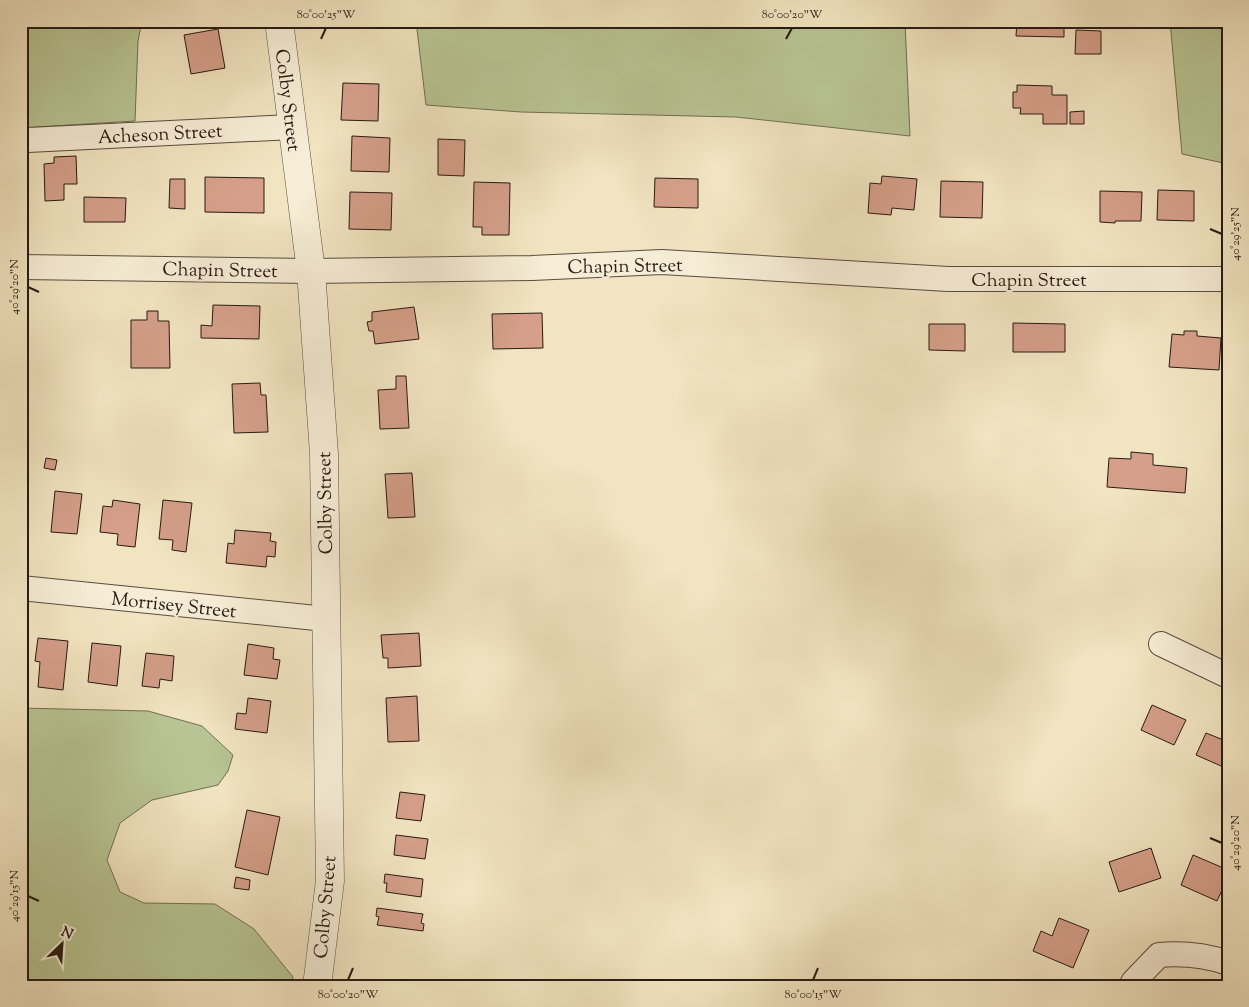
<svg xmlns="http://www.w3.org/2000/svg" width="1249" height="1007" viewBox="0 0 1249 1007" font-family="'Sorts Mill Goudy',serif">
<style>
.green{fill:#b8c493;stroke:#706f54}
.building{fill:#d59f89;stroke:#281a15}
.lines{fill:none;stroke-linecap:round;stroke-linejoin:round}
.minor-casing{stroke:#5a4c40;stroke-width:26}
.tertiary-casing{stroke:#5a4c40;stroke-width:29}
.minor{stroke:#f6edd6;stroke-width:24}
.tertiary{stroke:#f6edd6;stroke-width:28}
.ticks{fill:none;stroke:#281a15;stroke-width:2}
.labels{text-anchor:middle;stroke-width:4;stroke-linejoin:round;paint-order:stroke}
.street-label{font-size:19px;fill:#281a15;stroke:#f6edd6}
.neatline{fill:none;stroke:#281a15;stroke-width:2}
.ticks-label{font-size:12px;text-anchor:middle;fill:#281a15}
</style>
<rect width="100%" height="100%" fill="#f1e4c0"/>
<filter id="stains"><feTurbulence type="fractalNoise" baseFrequency=".004" numOctaves="4"/><feColorMatrix values="0 0 0 0 .2 0 0 0 0 .09 0 0 0 0 .02 0 0 0 .5 -.17"/></filter>
<radialGradient id="worn" r=".72"><stop offset=".6" stop-color="#630" stop-opacity="0"/><stop offset="1" stop-color="#630" stop-opacity=".3"/></radialGradient>
<g class="green">
<path d="M21,21H142L138,41L135,121L21,128Z"/>
<path d="M416,21H905L910,136L736,117L521,112L426,105Z"/>
<path d="M1170,21H1228V164L1182,154Z"/>
<path d="M21,708L148,711L202,726L233,755L228,771L218,785L152,800L120,823L107,860L120,892L144,903L215,904L254,929L293,977L291,986H21Z"/>
</g>
<g class="building">
<path d="M1017,21H1077V27L1064,26V37L1016,36Z"/>
<path d="M218,29L225,68L191,74L184,35Z"/>
<path d="M1076,30L1101,31V54H1075Z"/>
<path d="M343,83L379,84L378,121L341,120Z"/>
<path d="M1017,85L1052,86V95H1067V124H1043V114H1020L1021,108H1013V92H1017Z"/>
<path d="M1084,111V124H1070V112Z"/>
<path d="M352,136L390,138L389,172L351,171Z"/>
<path d="M438,139L465,140L464,176L438,175Z"/>
<path d="M76,156L77,184H64V200L45,201L44,164L54,163V157Z"/>
<path d="M882,176L917,179L914,210L892,208L891,215L868,213L870,183L881,184Z"/>
<path d="M205,177L264,178V213L205,212Z"/>
<path d="M655,178L698,179V208L654,207Z"/>
<path d="M170,179H185V209L169,208Z"/>
<path d="M941,181L983,182L982,218L940,217Z"/>
<path d="M474,182L510,183L509,235H482V227H473Z"/>
<path d="M1158,190L1194,191V221L1157,220Z"/>
<path d="M1100,191L1142,192L1141,221H1115V223L1100,222Z"/>
<path d="M350,192L392,193L391,230L349,229Z"/>
<path d="M84,197L126,198L125,222H84Z"/>
<path d="M213,305L260,306L259,339L201,338V325L212,326Z"/>
<path d="M414,307L419,339L375,344L373,331H369L367,322L372,321V312Z"/>
<path d="M147,311H158V321H169L170,368H131V320H147Z"/>
<path d="M542,313L543,348L493,349L492,314Z"/>
<path d="M1013,323L1065,324V352H1013Z"/>
<path d="M929,324H965V351L929,350Z"/>
<path d="M1184,331H1197V336L1221,338L1219,370L1169,367L1172,334L1184,335Z"/>
<path d="M396,376H406L409,428L380,429L378,390L396,389Z"/>
<path d="M260,383L261,395H266L268,432L234,433L232,384Z"/>
<path d="M1131,452L1153,454V465L1187,468L1185,493L1107,487L1109,458L1131,459Z"/>
<path d="M46,458L57,460L55,470L44,468Z"/>
<path d="M412,473L415,517L388,518L385,474Z"/>
<path d="M55,491L82,494L77,534L51,532Z"/>
<path d="M113,500L140,504L135,547L117,545L118,534L100,532L103,506L112,507Z"/>
<path d="M163,500L192,503L186,552L172,550L173,540L159,539Z"/>
<path d="M21,505L28,506L25,538L21,537Z"/>
<path d="M235,530L271,533L270,541L276,542L275,557L267,556L266,567L226,563L228,543L234,544Z"/>
<path d="M419,633L421,666L388,668V658H383L381,635Z"/>
<path d="M38,638L68,641L63,690L38,687L40,662L35,661Z"/>
<path d="M92,643L121,646L117,686L88,682Z"/>
<path d="M248,644L274,648L273,659L280,660L277,679L244,675Z"/>
<path d="M146,653L174,656L172,681L160,679L159,688L142,686Z"/>
<path d="M417,696L419,741L388,742L386,698Z"/>
<path d="M248,698L271,701L267,733L235,729L237,713L246,714Z"/>
<path d="M1152,705L1186,720L1174,745L1141,730Z"/>
<path d="M1206,733L1221,739L1224,733L1228,734V769L1196,755Z"/>
<path d="M400,792L425,795L421,821L396,818Z"/>
<path d="M247,810L280,817L268,875L235,867Z"/>
<path d="M396,835L428,839L425,859L394,855Z"/>
<path d="M1151,848L1161,878L1119,892L1109,862Z"/>
<path d="M1193,855L1228,870V877L1217,901L1181,885Z"/>
<path d="M385,874L423,879L421,897L386,892L387,883H384Z"/>
<path d="M236,877L250,880L249,890L234,888Z"/>
<path d="M377,908L423,914L421,923L424,924L423,931L377,925L379,917L376,916Z"/>
<path d="M1059,918L1089,930L1073,968L1033,951L1041,931L1052,936Z"/>
</g>
<g class="lines">
<defs>
<g id="minor">
<path d="M28,140L292,127"/>
<path d="M21,267L311,271L532,268L662,262L948,279H1228"/>
<path d="M21,588L326,619"/>
<path d="M1161,644L1228,676"/>
<path d="M1131,986L1134,981L1159,955C1183,953 1205,955 1228,963"/>
</g>
<path id="tertiary" d="M279,21L311,271L324,454L330,881L317,986"/>
</defs>
<use href="#minor" class="minor-casing"/>
<use href="#tertiary" class="tertiary-casing"/>
<use href="#minor" class="minor"/>
<use href="#tertiary" class="tertiary"/>
</g>
<path class="ticks" d="M321,39L326,28M786,39L792,28M1210,229L1222,234M28,287L39,292M1210,838L1222,843M28,896L39,901M348,980L353,968M813,980L818,968"/>
<g class="labels">
<g class="street-label">
<text transform="translate(289 100) rotate(83)" y="7">Colby Street</text>
<text transform="translate(160 133) rotate(-3)" y="7">Acheson Street</text>
<text transform="translate(625 265) rotate(-1)" y="7">Chapin Street</text>
<text transform="translate(220 269) rotate(1)" y="7">Chapin Street</text>
<text x="1029" y="286">Chapin Street</text>
<text transform="translate(324 503) rotate(-91)" y="7">Colby Street</text>
<text transform="translate(174 604) rotate(6)" y="7">Morrisey Street</text>
<text transform="translate(324 907) rotate(-85)" y="7">Colby Street</text>
</g>
</g>
<rect width="1249" height="1007" fill="none" stroke="#f1e4c0" stroke-width="55"/>
<g transform="translate(62 944) rotate(25)" stroke="#f6edd6" stroke-width="4" paint-order="stroke">
<path d="M0-4L9 19L0 12L-9 19Z" fill="#281a15"/>
<text y="-8" font-size="14" font-weight="bold" text-anchor="middle" fill="#281a15">N</text>
</g>
<rect x="28" y="28" width="1194" height="952" class="neatline"/>
<g class="ticks-label">
<text x="326" y="18">80°00'25"W</text>
<text x="792" y="18">80°00'20"W</text>
<text transform="translate(1235 234) rotate(-90)" y="4">40°29'25"N</text>
<text transform="translate(14 287) rotate(-90)" y="4">40°29'20"N</text>
<text transform="translate(1235 843) rotate(-90)" y="4">40°29'20"N</text>
<text transform="translate(14 896) rotate(-90)" y="4">40°29'15"N</text>
<text x="348" y="998">80°00'20"W</text>
<text x="813" y="998">80°00'15"W</text>
</g>
<rect width="100%" height="100%" filter="url(#stains)"/>
<rect width="100%" height="100%" fill="url(#worn)"/>
</svg>
